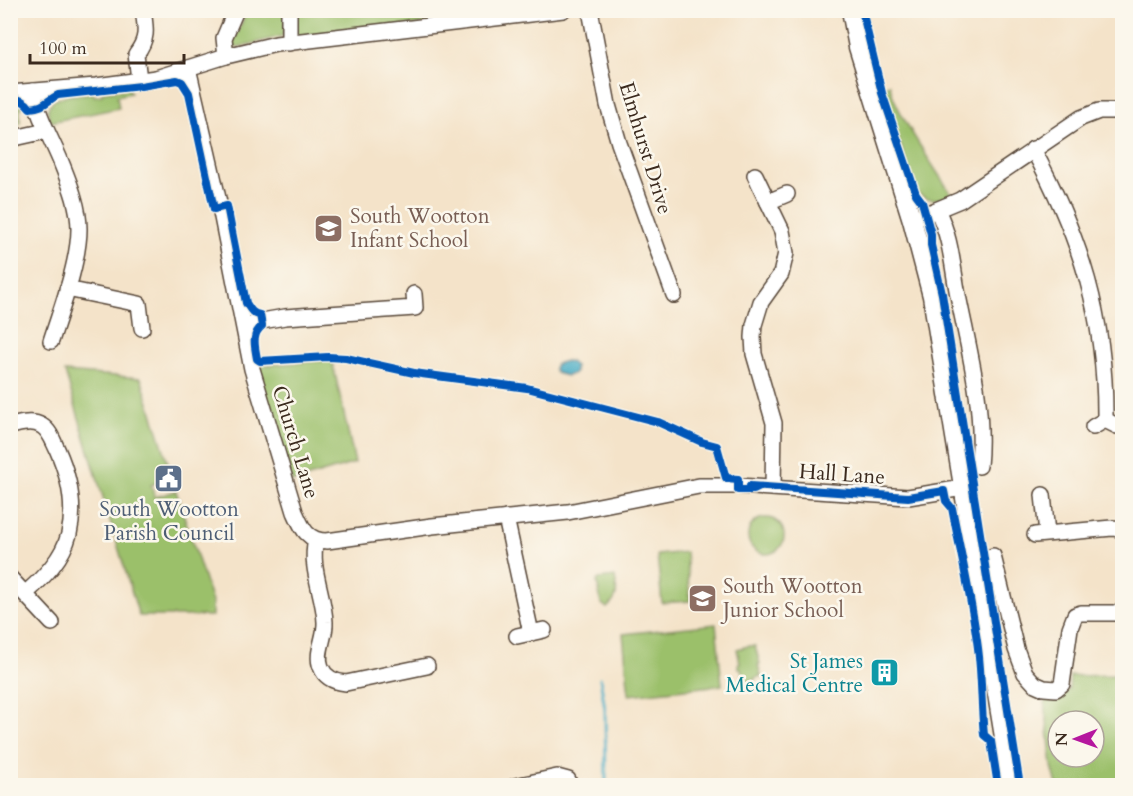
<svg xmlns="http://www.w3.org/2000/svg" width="1133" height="796" viewBox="0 0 1133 796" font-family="Cardo,serif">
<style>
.green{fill:#9bc06b;stroke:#6b7544;stroke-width:1.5;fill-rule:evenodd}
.water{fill:#46acc5;stroke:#406b72;stroke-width:1.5}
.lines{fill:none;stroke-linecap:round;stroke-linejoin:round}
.stream{stroke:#46acc5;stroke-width:3}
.minor-casing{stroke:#574638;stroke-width:18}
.major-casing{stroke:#574638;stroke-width:21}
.minor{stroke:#fff;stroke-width:15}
.major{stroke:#fff;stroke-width:18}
.cycleway-casing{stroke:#fbf7ec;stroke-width:11}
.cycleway{stroke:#0057b8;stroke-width:8}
.labels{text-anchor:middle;stroke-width:5;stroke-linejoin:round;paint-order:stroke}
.street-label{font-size:21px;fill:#3b2a1e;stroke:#fbf7ec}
.education-label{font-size:21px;fill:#785e54;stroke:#fbf7ec;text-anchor:start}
.service-label{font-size:21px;fill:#4e5e75;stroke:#fbf7ec}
.culture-label{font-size:21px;fill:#0d838f;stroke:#fbf7ec;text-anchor:end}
</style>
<rect width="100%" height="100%" fill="#fbf7ec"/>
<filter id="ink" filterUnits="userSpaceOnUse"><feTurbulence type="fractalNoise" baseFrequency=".0167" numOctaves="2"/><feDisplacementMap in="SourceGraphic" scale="12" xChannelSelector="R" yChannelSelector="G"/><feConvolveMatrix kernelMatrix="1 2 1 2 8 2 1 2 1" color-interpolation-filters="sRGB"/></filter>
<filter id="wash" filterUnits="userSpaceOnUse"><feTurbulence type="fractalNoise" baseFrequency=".008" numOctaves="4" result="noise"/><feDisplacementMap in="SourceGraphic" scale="24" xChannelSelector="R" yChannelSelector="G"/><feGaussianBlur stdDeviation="1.35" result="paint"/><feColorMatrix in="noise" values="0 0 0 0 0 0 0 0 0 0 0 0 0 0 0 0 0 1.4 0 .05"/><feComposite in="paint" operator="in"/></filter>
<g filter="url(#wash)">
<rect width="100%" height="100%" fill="#f4e3c9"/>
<g class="green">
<path d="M247,11H286L283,36L234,48L233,43Z"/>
<path d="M297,11H529L300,39L295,34Z"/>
<path d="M890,84C891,106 938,173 952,195C938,200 928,202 916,192L881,87Z"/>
<path d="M129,89L131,93L117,96L119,108L51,122C37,93 76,95 93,93L94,96L102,95V92Z"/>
<path d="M11,102H17L23,107L20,109V123L11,127Z"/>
<path d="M332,360L355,463L292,482L257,366Z"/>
<path d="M65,372L141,378L170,469L167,470L168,473L159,476L161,481L151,485L155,497L176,491L212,602V616H139Z"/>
<circle cx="766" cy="536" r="18"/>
<path d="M686,552L690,601L662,603L657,555Z"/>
<path d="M615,577C617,591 619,598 607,608L601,603L597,581L599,579Z"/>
<path d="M716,624L722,685L629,695L623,634Z"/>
<path d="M748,646H755L760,664L758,665L761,676L755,678V680L744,681L741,668H739L738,664L740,663L737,649Z"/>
<path d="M1122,675V785H1057L1052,766L1044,694C1054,700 1062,697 1069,689L1070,676ZM1058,721H1094V757H1058Z"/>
</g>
<path class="water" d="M566,361L570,362L575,366V373L567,376L556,373L554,368L556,364Z"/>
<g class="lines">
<path class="stream" d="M600,678L605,709L606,786"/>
</g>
</g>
<g filter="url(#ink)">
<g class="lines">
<defs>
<g id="minor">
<path d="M289,10V43"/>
<path d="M590,10L608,105L619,143L674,295"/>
<path d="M226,56L224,38L236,10"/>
<path d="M188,68L220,207L252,369L295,512C302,528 307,541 327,541L432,526L568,512L699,486H738L908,497L963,488"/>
<path d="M139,80L136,54C148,39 146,29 143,10"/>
<path d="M33,91C38,118 53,141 63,167C71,187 79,208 79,229C79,261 61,310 51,341"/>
<path d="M10,93L96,86L156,78L226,56L276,44L563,10"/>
<path d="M10,139L46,131"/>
<path d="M1033,149C1081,239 1106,317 1105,420"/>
<path d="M755,175L782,231L786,253L781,274L761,302L754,325L753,337L754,354L774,423L773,488"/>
<path d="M768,202L787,194"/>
<path d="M937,210C950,235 952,262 957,290C968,348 985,405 979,466"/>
<path d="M912,220L960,200L1081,118L1099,111H1122"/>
<path d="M67,289L139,304L142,328"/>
<path d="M245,327L262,321L285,317L415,308L414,294"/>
<path d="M10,426C21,424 32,420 42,426C50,431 53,441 57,449C69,476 76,504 69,534C63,558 44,577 26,593"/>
<path d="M1093,427L1105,420L1117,426"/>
<path d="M1043,495L1047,533"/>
<path d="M506,518L531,633"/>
<path d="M1035,535L1112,528L1122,529"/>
<path d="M316,540C309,568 324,594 325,622C326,637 315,653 321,667C325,678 335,682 346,683L427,666"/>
<path d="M993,556L1016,649L1025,673L1035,684L1044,688L1056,689L1062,684L1070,628L1075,615L1081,613H1122"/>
<path d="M10,578L52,623"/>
<path d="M517,636L544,630"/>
<path d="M515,786L557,777L568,780L570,786"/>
</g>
<path id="major" d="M851,10L858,47L912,220L932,296L1012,786"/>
</defs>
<use href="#minor" class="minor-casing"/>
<use href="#major" class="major-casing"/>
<use href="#minor" class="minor"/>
<use href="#major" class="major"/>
<defs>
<g id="cycleway">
<path d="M862,10L882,93L916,194L922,202L931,234V245L942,294L1020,786"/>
<path d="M10,99C19,98 25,101 30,108C45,107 46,101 58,95L141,86L177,80L182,82L189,93L214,209L227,206L246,303C250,309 252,314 260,315L262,326C251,335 255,346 257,359L260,361L328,357L346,358L414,373L527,388L658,422L702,442L717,446L726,478L738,479V490H754L760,487"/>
<path d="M750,486L908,497L944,491L946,501L952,508C961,555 972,601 978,648C982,678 981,706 984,735L991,741L998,786"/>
</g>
</defs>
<use href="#cycleway" class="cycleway-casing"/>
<use href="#cycleway" class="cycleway"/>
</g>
</g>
<defs>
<symbol id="school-square" viewBox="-11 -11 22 22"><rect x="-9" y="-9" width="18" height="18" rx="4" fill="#8d6e63" stroke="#fbf7ec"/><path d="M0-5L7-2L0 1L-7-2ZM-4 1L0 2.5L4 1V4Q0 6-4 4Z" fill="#fff"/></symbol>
<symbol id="civic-square" viewBox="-11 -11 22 22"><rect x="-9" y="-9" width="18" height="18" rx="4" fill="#5c6f8a" stroke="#fbf7ec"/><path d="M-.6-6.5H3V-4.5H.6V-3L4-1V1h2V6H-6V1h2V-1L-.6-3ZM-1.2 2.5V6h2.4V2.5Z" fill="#fff"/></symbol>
<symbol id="building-square" viewBox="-11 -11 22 22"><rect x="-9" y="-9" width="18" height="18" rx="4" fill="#0f9aa8" stroke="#fbf7ec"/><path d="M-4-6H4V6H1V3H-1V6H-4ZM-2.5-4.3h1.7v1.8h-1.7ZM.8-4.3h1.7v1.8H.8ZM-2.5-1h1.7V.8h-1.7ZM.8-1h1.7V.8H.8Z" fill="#fff"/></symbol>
</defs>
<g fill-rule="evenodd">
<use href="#school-square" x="312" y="212" width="33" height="33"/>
<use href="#civic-square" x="152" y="462" width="33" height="33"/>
<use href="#school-square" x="686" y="582" width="33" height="33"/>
<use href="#building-square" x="868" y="656" width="33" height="33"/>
</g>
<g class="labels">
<g class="street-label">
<text transform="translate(646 148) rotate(73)" y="7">Elmhurst Drive</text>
<text transform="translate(296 442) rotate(73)" y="7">Church Lane</text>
<text transform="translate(842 474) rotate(4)" y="7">Hall Lane</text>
</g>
<g class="education-label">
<text x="350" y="223">South Wootton<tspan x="350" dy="24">Infant School</tspan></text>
<text x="723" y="593">South Wootton<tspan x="723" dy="24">Junior School</tspan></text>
</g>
<g class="service-label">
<text x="169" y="516">South Wootton<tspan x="169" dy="24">Parish Council</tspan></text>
</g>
<g class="culture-label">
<text x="863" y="668">St James<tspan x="863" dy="24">Medical Centre</tspan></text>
</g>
</g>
<rect width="1133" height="796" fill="none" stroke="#fbf7ec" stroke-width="36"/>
<g transform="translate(1076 739) rotate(269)"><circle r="28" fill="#fbf7ec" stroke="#aea59a" stroke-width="1.5"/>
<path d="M0-4.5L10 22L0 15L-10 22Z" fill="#b5179e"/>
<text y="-9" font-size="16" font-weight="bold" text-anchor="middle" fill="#3b2a1e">N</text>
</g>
<path d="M30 54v9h154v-9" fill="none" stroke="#3b2a1e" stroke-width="3"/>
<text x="39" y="54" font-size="18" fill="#3b2a1e" stroke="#fbf7ec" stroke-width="4.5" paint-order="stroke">100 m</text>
</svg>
